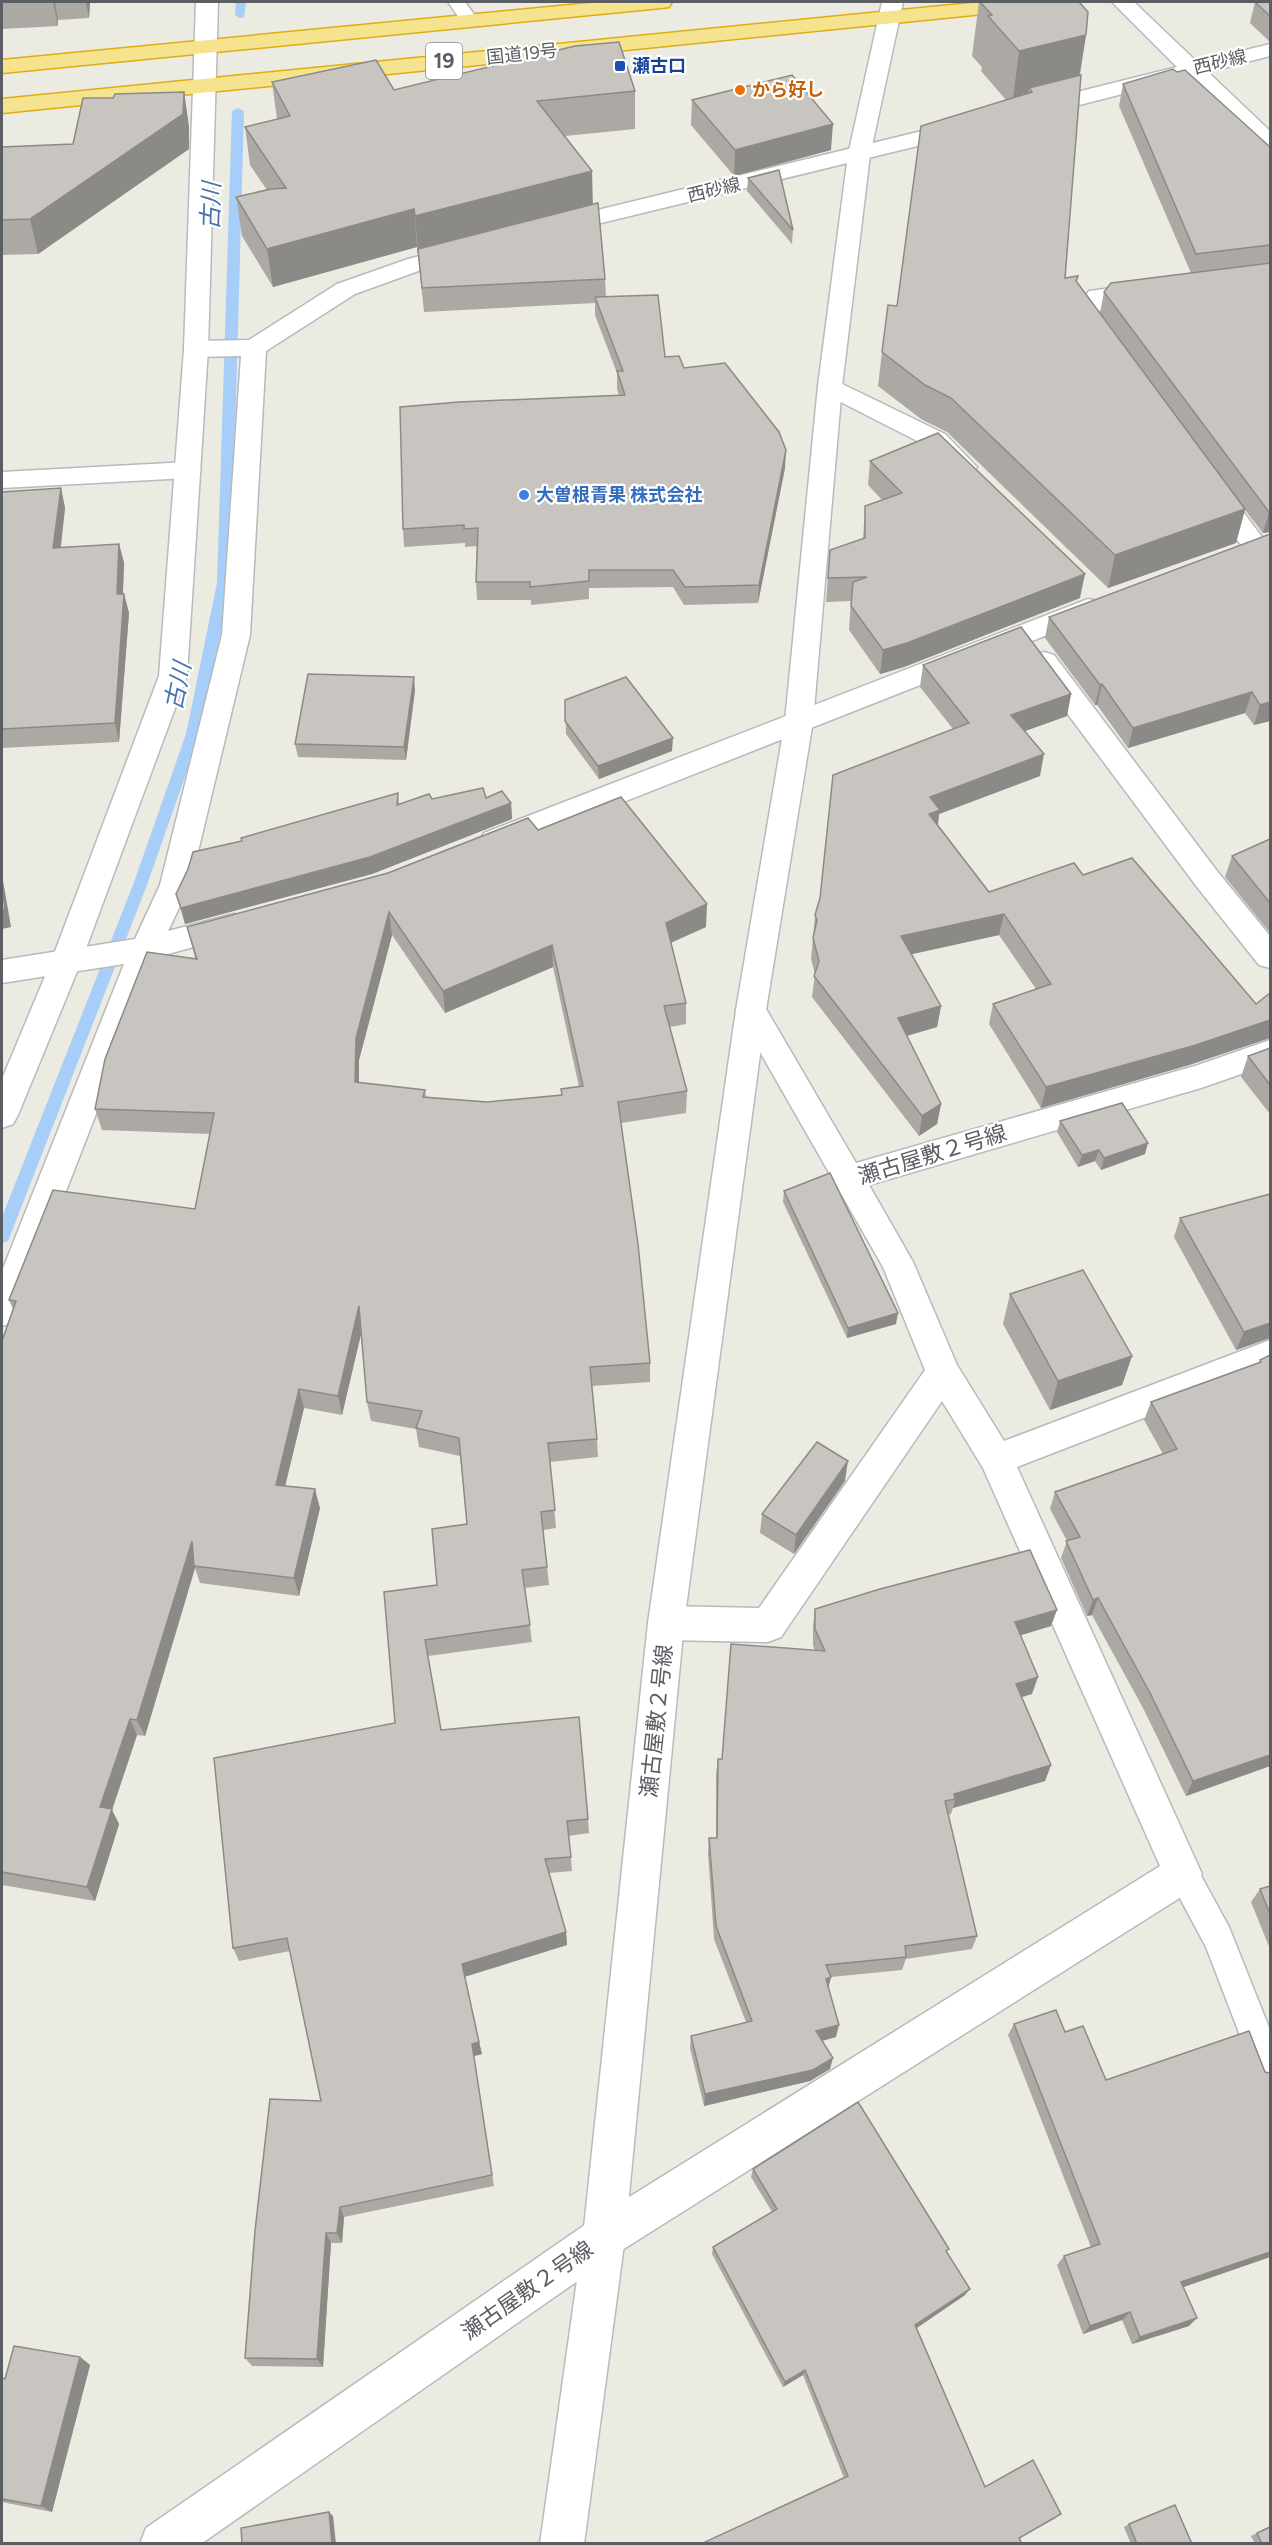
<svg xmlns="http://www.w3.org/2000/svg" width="1272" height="2545" viewBox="0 0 1272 2545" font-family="Figtree,'Noto Sans JP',sans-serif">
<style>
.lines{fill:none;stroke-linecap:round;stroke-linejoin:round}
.stream{fill:#a6cef9;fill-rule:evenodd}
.lane-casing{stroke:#b7b9be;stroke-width:3}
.street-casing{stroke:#b7b9be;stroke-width:3}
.secondary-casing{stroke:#b8bac0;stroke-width:3}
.highway-casing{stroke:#deae10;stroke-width:3}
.lane{fill:#fff;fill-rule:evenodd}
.street{fill:#fff;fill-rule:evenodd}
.secondary{fill:#fff;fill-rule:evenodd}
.highway{fill:#f5e390;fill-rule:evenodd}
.wall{fill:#aca9a5;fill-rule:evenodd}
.shaded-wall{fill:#8c8a86}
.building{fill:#c8c5c0;stroke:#8c8a86;stroke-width:1.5;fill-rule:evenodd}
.transit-dot{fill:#1a4fb4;stroke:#fff;stroke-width:2}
.food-dot{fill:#e8710a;stroke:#fff;stroke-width:2}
.shop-dot{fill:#3f7fe0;stroke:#fff;stroke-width:2}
.labels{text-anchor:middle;stroke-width:4.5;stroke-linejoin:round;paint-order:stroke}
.far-street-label{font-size:18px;fill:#5a5d62;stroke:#fff}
.far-transit-label{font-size:18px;font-weight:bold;fill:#164399;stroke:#fff;text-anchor:start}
.far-food-label{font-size:18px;font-weight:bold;fill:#c56008;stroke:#fff;text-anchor:start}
.far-shop-label{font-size:18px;font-weight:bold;fill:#366cbe;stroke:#fff;text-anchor:start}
.shield{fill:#fff;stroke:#8c8e91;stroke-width:1.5}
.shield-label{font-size:21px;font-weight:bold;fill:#5a5d62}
.street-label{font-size:22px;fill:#5a5d62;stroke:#fff}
.water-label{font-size:24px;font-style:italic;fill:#4873b2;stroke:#fff}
</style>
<rect width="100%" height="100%" fill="#ecebe2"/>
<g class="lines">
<g class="stream">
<path d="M236,2H246L244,17L240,18L235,15Z"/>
<path d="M238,108L244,111L231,583L200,734L147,885L10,1236L8,1241L2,1243V1217L133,885L186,734L217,583L232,111Z"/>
</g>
<defs>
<g id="lane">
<path d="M448,2H465L479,21L476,25H464Z"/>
<path d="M1183,1859L1194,1863L1229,1927L1270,2030V2086L1258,2082L1206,1947L1167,1874L1172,1863Z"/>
</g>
<g id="street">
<path d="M1112,2H1134L1197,62L1270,44V56L1208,72L1270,131V150L1262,148L1188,77L1037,116L1029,114L1026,109L1029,104L1177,67Z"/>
<path d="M963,121L971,123L974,128L971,133L556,234L548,232L544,227L548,222Z"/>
<path d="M463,245L471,247L475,252L471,257L424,269L355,294L266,351L250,635L190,885L168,931L234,914L245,917L249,925L245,933L157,957L19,1312L14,1322L2,1326V1271L124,964L2,983V960L135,939L160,885L222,635L241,356L196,357L187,354L184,349L187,344L196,341L249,340L337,284L408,259Z"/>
<path d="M1149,283L1158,285L1161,290L1158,295L1106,303L1097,314L1113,338L1110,343L1101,346L1092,343L1072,314L1089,291Z"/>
<path d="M830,378L945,434L977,467L973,473L964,475L955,473L927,446L821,392L818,386L821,380Z"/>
<path d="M188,462L197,464L201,470L197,476L188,478L2,488V472Z"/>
<path d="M1214,482L1223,485L1265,541L1269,547L1265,553L1256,556L1247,553L1205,497L1201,491L1205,485Z"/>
<path d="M1088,599L1098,601L1101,608L1098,615L504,849L494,852L484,849L479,841L484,833Z"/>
<path d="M1044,652L1054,655L1217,871L1270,936V968L1259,965L1197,887L1034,669L1030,662L1034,655Z"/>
<path d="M751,998L762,1002L856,1163L1198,1065L1270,1040V1064L1201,1088L869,1185L913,1262L957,1365L1004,1441L1270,1340V1369L1017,1467L1202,1874L1197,1887L619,2252L201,2544H140L146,2528L589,2222L1160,1866L983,1468L942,1401L781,1637L768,1642L666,1640L653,1635L648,1623L653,1611L666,1606L759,1608L925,1370L883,1267L736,1010L740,1002Z"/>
</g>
<g id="secondary">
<path d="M196,2H218L208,349L187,676L81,962L18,1115L13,1124L2,1128V1079L51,962L159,676L184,349Z"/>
<path d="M882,2H903L870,155L842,386L813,721L766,1010L684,1623L625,2237L584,2544H540L583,2237L648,1623L736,1010L785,721L818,386L848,155Z"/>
</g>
<g id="highway">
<path d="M601,2H672L669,7L661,8L2,73V60Z"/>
<path d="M982,2H1053L1050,7L1042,8L2,113V99Z"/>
</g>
</defs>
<use href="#lane" class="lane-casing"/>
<use href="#street" class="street-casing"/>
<use href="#secondary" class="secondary-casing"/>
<use href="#highway" class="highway-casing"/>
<use href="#lane" class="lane"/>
<use href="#street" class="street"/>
<use href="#secondary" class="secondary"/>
<use href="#highway" class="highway"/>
</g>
<g class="wall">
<path d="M2,2H90L89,18L58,20V26L2,29Z"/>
<path d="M979,2H1079L1086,35L1080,75L1065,278L1078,276L1077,282L1100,313L1104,292L1191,273L1119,106L1123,84L1177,72L1270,147V532L1263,533L1245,510L1236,543L1108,588L947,432L921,419L878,386L882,352L1006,100L981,71L982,67L972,56Z"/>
<path d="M1255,2H1270V42L1250,23Z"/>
<path d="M272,82L394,90L635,91V129L565,136L593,204L605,279L606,297L665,357L684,368L785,468L758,603L684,605L673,587L589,588V599L531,605V600H477L476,582L477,546L465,547V543L404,547L403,529L619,395L617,389V373L595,315V303L424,312L417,247L273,287L242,236L236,197L267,190L250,165L245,127L277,119Z"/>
<path d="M184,92L189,127V149L38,254L2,255V147L73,144L113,98Z"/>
<path d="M692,100L831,150L734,176L691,125Z"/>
<path d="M748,178L793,230L792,244L747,191Z"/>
<path d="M870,461L1080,598L904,667L880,674L849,630L851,601L826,602L830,550L863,539L865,506L882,500L868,485Z"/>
<path d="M61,488L65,508L61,547L119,544L124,563L123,594H124L129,613L119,742L2,748V492Z"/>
<path d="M1270,534V721L1254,725L1245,713L1128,748L1097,705H1095L1045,638L1049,617Z"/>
<path d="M923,665L1071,694L1067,716L1025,731L1040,776L939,814L938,825L989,892L1083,875L1256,1004L1270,993V1038L1189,1065L1041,1108L989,1024L993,1004L1036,989L999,935L912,954L941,1006L937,1027L907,1036L941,1104L937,1124L919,1136L812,997L815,974L811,959L815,915L953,729L920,687Z"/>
<path d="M415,690L406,760L298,757L295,744Z"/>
<path d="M565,700L672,751L599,779L566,734Z"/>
<path d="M398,793L399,804L432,799L486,798L511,803L512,819L372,874L185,924L176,894L242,841L241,838Z"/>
<path d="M538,830L706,927L671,943L686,1003V1024L670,1027L687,1091L686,1113L621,1123L650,1363V1382L592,1386L597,1439L598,1457L550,1462L556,1528L543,1530L549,1585L525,1588L532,1642L428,1656L441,1730L588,1819L589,1833L569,1836L572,1871L549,1873L566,1932L567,1945L464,1977L482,2054L474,2056L494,2186L344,2217L342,2243H331L323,2367L252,2366L245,2358L321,2101L290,1951L239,1961L233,1948L395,1723L437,1585L467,1524L460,1456L419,1447L416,1429L371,1421L367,1402L361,1332L342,1415L304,1408L285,1486L320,1508L299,1596L200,1583L195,1568L145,1736L137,1735L112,1810L119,1824L95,1901L2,1885V1341L13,1309L9,1300L195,1209L210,1134L102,1130L95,1109L195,958L187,927L388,873ZM392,935L445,1013L553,967L579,1087L561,1089V1095L487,1102L426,1097L425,1090L359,1083V1060Z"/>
<path d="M1270,839V933L1225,877L1232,856Z"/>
<path d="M1270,1048V1114L1241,1077L1248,1056Z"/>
<path d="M1060,1121L1145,1154L1101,1170L1095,1161L1078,1167L1057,1132Z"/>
<path d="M784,1191L896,1324L847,1338L783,1202Z"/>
<path d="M1180,1218L1270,1338L1236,1350L1174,1237Z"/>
<path d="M1010,1294L1132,1356L1122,1385L1050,1410L1003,1324Z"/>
<path d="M1270,1355V1766L1186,1796L1143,1708L1092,1615L1087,1616L1061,1558L1067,1541L1050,1509L1055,1492L1163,1454L1144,1420L1151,1402L1259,1363L1260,1360Z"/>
<path d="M845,1481L794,1554L760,1533L762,1514Z"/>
<path d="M815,1609L1051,1626L1020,1635L1032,1694L1022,1697L1051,1765L1045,1781L953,1808L951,1814L948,1815L977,1936L972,1949L906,1959L902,1970L831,1977L828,1988L836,2037L822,2041L830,2069L810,2081L704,2106L690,2048L691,2036L746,2022L714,1939L708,1853L709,1838H716V1774L718,1759H722L815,1650L813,1646V1626Z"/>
<path d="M1270,1886V1949L1251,1902L1260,1889Z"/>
<path d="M1014,2024L1065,2032L1106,2080L1265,2072L1270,2073V2257L1183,2287L1189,2326L1132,2344L1122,2320L1083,2334L1057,2265L1064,2256L1091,2247L1008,2035Z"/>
<path d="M753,2169L947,2253L965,2295L917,2328L985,2487L1056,2518L1020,2538L1022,2544H705V2542L844,2478L803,2375L783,2387L712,2254L713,2247L772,2212L751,2177Z"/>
<path d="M80,2357L90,2365L52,2512L2,2502V2378L5,2379Z"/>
<path d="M1129,2524L1192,2544H1131L1124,2527Z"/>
<path d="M1270,2526V2544H1255L1251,2536Z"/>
</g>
<g class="shaded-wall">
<path d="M53,2H55L58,20V26Z"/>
<path d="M86,2H90L89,18Z"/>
<path d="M1086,35L1077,90L1032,92L1029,88L1027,103L1012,107L1019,51Z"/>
<path d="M184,92L189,127V149L38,254L30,219Z"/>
<path d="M833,124L831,150L734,176L735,150Z"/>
<path d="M592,171L593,209L418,254L415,216Z"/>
<path d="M414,209L417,247L273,287L267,249Z"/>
<path d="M786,450L785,468L758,603L759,585Z"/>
<path d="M61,488L65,508L58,567L53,548Z"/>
<path d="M1245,509L1236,543L1108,588L1115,555Z"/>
<path d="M1269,512H1270V532L1263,533Z"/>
<path d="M119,544L124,563L122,614L117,594Z"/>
<path d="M1085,574L1080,598L904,667L880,674L883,650Z"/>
<path d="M124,594L129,613L119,742L115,723Z"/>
<path d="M414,677L415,690L406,760L404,747Z"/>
<path d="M1102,684L1097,705H1095L1100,685Z"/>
<path d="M1252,692L1245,713L1128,748L1133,728Z"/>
<path d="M1071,694L1067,716L1008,737L1011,715Z"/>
<path d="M1270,702V721L1254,725L1260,705Z"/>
<path d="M673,738L672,751L599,779L598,766Z"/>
<path d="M1044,754L1040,776L939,814L937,832L929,818L930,797Z"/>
<path d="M511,803L512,819L372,874L185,924L181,908Z"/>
<path d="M2,877L4,886L11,927L2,929Z"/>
<path d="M707,904L706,927L665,945L666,923Z"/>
<path d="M389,912L392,935L359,1060V1104L355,1082L356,1038Z"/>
<path d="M1004,914L999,935L899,957L901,936Z"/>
<path d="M552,945L553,967L445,1013L443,991Z"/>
<path d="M941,1006L937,1027L895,1039L898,1018Z"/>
<path d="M1270,1020V1038L1189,1065L1041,1108L1046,1087Z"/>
<path d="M941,1104L937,1124L919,1136L922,1116Z"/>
<path d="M1148,1143L1145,1154L1101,1170L1104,1158Z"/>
<path d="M1099,1150L1095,1161L1078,1167L1082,1155Z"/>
<path d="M359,1306L363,1326L342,1415L338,1396Z"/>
<path d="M898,1313L896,1324L847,1338L848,1328Z"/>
<path d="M1270,1323V1338L1236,1350L1244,1332Z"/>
<path d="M1132,1356L1122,1385L1050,1410L1058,1381Z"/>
<path d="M299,1389L304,1408L281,1503L276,1485Z"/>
<path d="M848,1461L845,1481L794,1554L796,1535Z"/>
<path d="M315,1489L320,1508L299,1596L294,1578Z"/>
<path d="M192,1541L195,1568L145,1736L137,1720Z"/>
<path d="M1098,1598L1092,1615L1087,1616L1093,1600Z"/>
<path d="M1057,1610L1051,1626L1009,1639L1015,1622Z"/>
<path d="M1038,1677L1032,1694L1011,1700L1016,1684Z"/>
<path d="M130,1719L137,1735L112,1810L119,1824L95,1901L87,1887L100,1807Z"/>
<path d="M1270,1755V1766L1186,1796L1193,1781Z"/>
<path d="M1051,1765L1045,1781L953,1808L955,1799L954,1794Z"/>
<path d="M566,1932L567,1945L464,1977L462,1964Z"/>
<path d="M831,1977L828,1989L826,1979Z"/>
<path d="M839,2025L836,2037L813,2043L816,2031Z"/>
<path d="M479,2042L482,2054L474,2056L494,2186L472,2044Z"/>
<path d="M833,2058L830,2069L810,2081L704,2106L705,2094Z"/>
<path d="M340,2207L344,2217L342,2243L337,2233Z"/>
<path d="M326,2233L331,2243L323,2367L317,2359Z"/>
<path d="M1270,2252V2257L1172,2291L1181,2282Z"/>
<path d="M970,2289L965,2295L912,2331L915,2325Z"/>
<path d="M1130,2312L1122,2320L1083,2334L1090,2326Z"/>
<path d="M1197,2318L1189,2326L1132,2344L1140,2337Z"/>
<path d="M80,2357L90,2365L52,2512L41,2506Z"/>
<path d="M805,2370L803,2375L783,2387L785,2382Z"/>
<path d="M329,2512L333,2516L336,2544H332Z"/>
</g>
<g class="building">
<path d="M980,2H1079L1088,12L1086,35L1019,51L988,16L992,15Z"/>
<path d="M1255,2H1270V16Z"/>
<path d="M619,42L635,91L537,101L592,171L415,216L414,209L267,249L236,197L271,189L286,188L245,127L290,116L272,82L376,60L394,90L575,46Z"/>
<path d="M1173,69L1177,72L1185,70L1270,147V245L1196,254L1123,84Z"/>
<path d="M792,75L833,124L735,150L692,100Z"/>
<path d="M1081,75L1065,278L1078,276L1076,281L1245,509L1115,555L951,398L925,385L882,352L888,305L897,306L921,126L1032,92L1029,88Z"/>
<path d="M184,92L183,114L30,219L2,220V147L73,144L83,98H113L115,94Z"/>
<path d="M779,170L793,230L748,178Z"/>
<path d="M598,203L605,279L422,288L418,249Z"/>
<path d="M1270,263V512H1269L1104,292L1111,283Z"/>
<path d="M658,295L665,357L679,356L684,368L725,363L779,432L786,450L759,585L685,587L673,570H589V581L530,587V582H476L478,528L464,529V525L403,529L400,407L459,402L625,395L617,371H623L595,297Z"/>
<path d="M938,433L1085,574L907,643L883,650L851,606L853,582L867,577L828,578L830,550L865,538V506L902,493L870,461Z"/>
<path d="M61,488L53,548L119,544L117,594H124L115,723L2,729V492Z"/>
<path d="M1270,534V702L1260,705L1252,692L1133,728L1102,684L1100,685L1049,617Z"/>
<path d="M1021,627L1071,694L1011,715L1044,754L930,797L940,810L929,814L989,892L1074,863L1083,875L1132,858L1256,1004L1270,993V1020L1196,1045L1046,1087L993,1004L1051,984L1004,914L901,936L941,1006L898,1018L941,1104L922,1116L814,976L819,961L813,938L817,920L815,915L820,898L833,775L969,723L923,665Z"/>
<path d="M308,674L414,677L404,747L295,744Z"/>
<path d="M626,677L673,738L598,766L565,721V700Z"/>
<path d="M483,788L486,798L502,791L511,803L370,857L181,908L176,894L188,869L193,852L242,841L241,838L398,793L397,805L429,794L432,799Z"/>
<path d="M621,797L707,904L666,923L686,1003L664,1006L687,1091L618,1102L638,1244L650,1363L590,1367L597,1439L548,1443L555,1510L541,1512L547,1567L522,1570L530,1625L425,1640L441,1730L579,1717L588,1819L567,1821L571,1857L545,1859L566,1932L462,1964L479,2042L472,2044L492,2175L340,2207L337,2233H326L317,2359L245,2358L255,2231L270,2099L321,2101L287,1938L233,1948L214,1758L395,1723L384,1592L437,1585L432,1529L467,1524L459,1438L416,1428L422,1411L367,1402L359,1306L338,1396L299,1389L276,1485L315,1489L294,1578L194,1566L192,1541L137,1720L130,1719L100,1807L112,1809L87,1887L2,1872V1341L16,1301L9,1300L53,1190L195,1209L214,1113L95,1109L105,1059L147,952L197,959L187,927L388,873L528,818L538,830ZM389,912L443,991L552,945L583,1086L561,1089L562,1095L487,1102L423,1097L425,1090L355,1082L356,1038Z"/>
<path d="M1270,839V903L1232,856Z"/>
<path d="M2,888L5,909L2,910Z"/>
<path d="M1270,1048V1085L1248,1056Z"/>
<path d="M1122,1103L1148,1143L1104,1158L1099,1150L1082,1155L1060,1121Z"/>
<path d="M830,1173L898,1313L848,1328L784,1191Z"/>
<path d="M1270,1194V1323L1244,1332L1180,1218Z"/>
<path d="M1083,1270L1132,1356L1058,1381L1010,1294Z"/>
<path d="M1270,1355V1755L1193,1781L1150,1693L1098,1598L1093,1600L1066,1541L1080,1537L1055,1492L1177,1449L1151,1402L1261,1362L1260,1360Z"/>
<path d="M817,1442L848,1461L796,1535L762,1514Z"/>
<path d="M1030,1550L1057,1610L1015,1622L1038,1677L1016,1684L1051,1765L954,1794L955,1799L945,1801L977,1936L905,1946L906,1957L826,1965L831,1977L826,1979L839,2025L816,2031L833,2058L813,2070L705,2094L691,2036L752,2021L716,1926L709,1838H717L718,1759H722L731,1644L825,1651L815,1629V1609L880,1589Z"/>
<path d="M1270,1886V1914L1260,1889Z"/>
<path d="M1056,2010L1065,2032L1083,2026L1106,2080L1249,2031L1265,2072L1270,2073V2252L1181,2282L1197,2318L1140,2337L1130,2312L1090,2326L1064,2256L1100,2244L1014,2024Z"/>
<path d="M858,2102L949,2249L946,2251L970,2289L915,2325L985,2487L1033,2460L1061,2514L1019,2538L1022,2544H706L705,2542L848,2476L805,2370L785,2382L713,2247L777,2209L753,2169Z"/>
<path d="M14,2346L80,2357L41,2506L2,2499V2378L5,2379Z"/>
<path d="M1175,2505L1192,2544H1137L1129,2524Z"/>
<path d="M329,2512L332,2544H242L241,2528Z"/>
<path d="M1270,2527V2544H1262L1257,2533Z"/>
</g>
<rect class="transit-dot" x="614" y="60" width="12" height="12" rx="3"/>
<circle class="food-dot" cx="740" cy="90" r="6"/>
<circle class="shop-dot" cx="524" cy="495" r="6"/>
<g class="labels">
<g class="far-street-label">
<text transform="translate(522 54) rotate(-6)" y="6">国道19号</text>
<text transform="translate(1220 62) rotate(-13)" y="6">西砂線</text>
<text transform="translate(714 190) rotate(-13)" y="6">西砂線</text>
</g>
<g class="far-transit-label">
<text x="632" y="72">瀬古口</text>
</g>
<g class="far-food-label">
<text x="752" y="96">から好し</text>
</g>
<g class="far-shop-label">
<text x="536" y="501">大曽根青果 株式会社</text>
</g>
<rect class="shield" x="426" y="43" width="36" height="36" rx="4.5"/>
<g class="shield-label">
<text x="444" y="68">19</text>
</g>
<g class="street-label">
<text transform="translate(932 1154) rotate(-17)" y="8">瀬古屋敷２号線</text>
<text transform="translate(656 1721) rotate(-84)" y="8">瀬古屋敷２号線</text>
<text transform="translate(527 2290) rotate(-35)" y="8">瀬古屋敷２号線</text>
</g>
<g class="water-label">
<text transform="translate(211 206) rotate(-88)" y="8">古川</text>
<text transform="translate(178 686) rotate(-78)" y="8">古川</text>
</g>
</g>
<rect width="1272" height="2545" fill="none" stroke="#5a5d62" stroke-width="6"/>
</svg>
